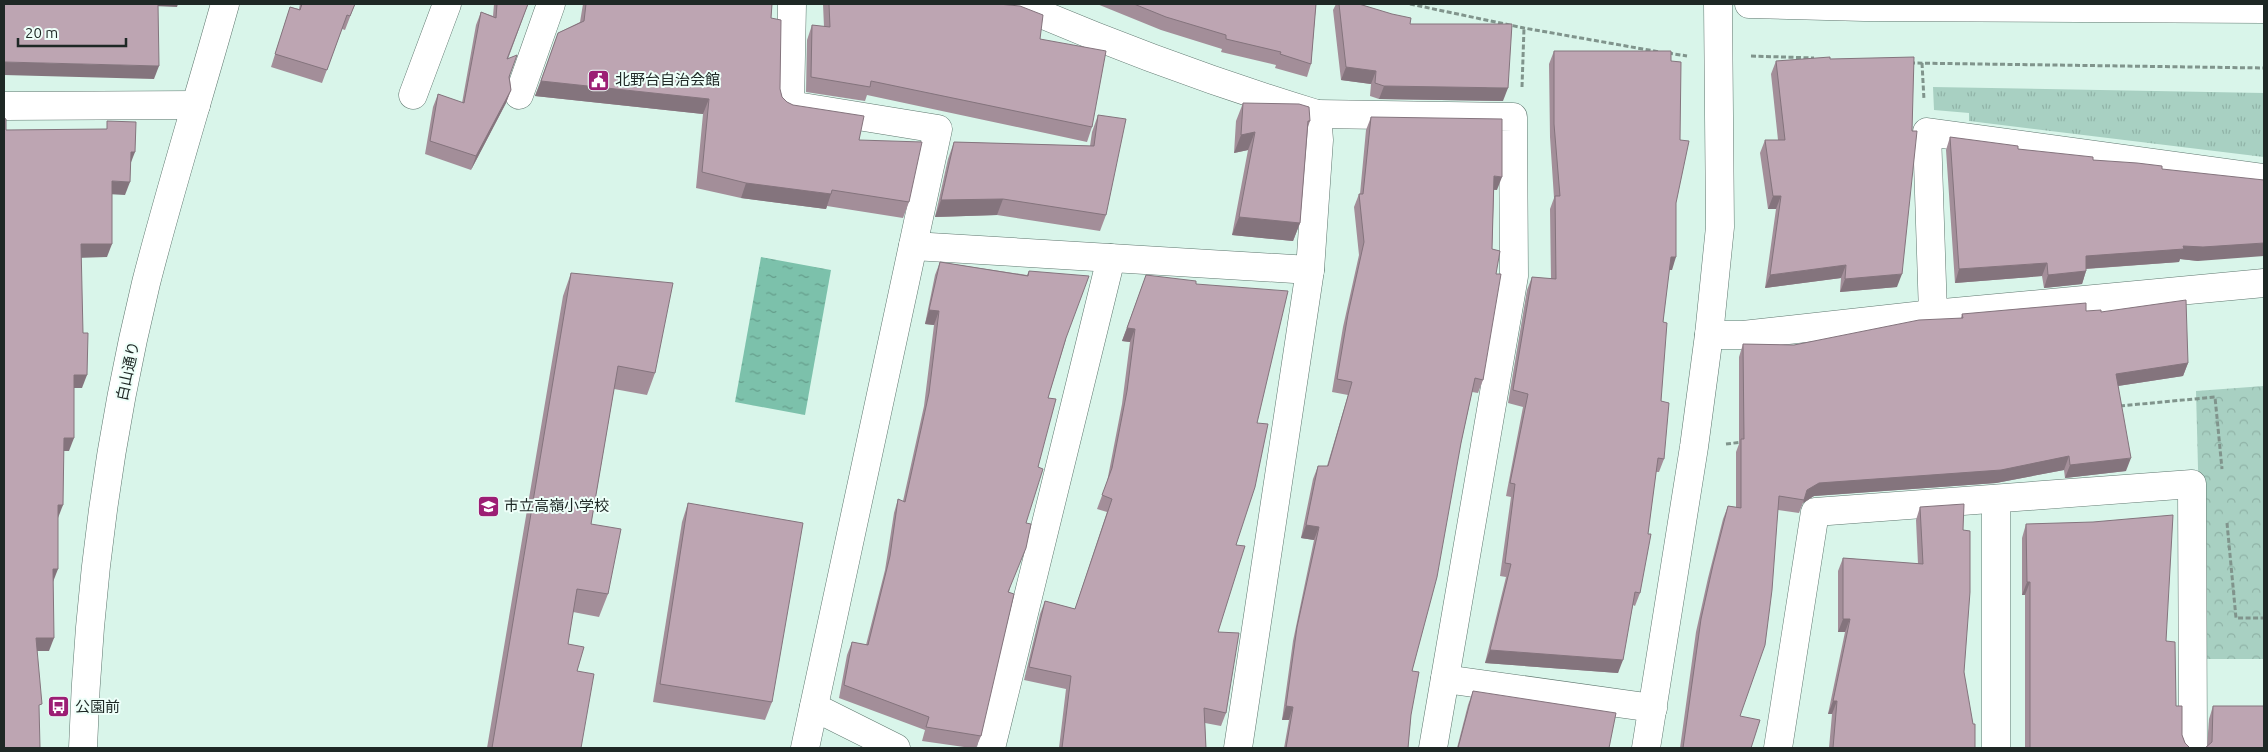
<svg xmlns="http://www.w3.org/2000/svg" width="2268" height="752" viewBox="0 0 2268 752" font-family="Ubuntu,'Noto Sans JP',sans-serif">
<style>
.grass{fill:url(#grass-tufts)}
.park{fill:url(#park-crowns)}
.water{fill:url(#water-ripples)}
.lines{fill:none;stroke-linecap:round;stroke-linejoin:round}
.minor-casing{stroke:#5f776f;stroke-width:29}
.path{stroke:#80948c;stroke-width:3;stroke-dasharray:5 2.5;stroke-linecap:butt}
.minor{stroke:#fff;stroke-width:28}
.wall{fill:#a38e99}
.shaded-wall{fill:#84747d}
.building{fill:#bda5b2;stroke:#84747d}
.labels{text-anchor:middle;stroke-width:4;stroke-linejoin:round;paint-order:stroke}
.poi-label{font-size:15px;fill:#1e2825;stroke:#eefff9;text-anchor:start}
.street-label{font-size:15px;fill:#1e2825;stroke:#eefff9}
</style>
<defs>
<pattern id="grass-tufts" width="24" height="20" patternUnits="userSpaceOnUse" patternTransform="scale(1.25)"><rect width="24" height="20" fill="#a8d0c2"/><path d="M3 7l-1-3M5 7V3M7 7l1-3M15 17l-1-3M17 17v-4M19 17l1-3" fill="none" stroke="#90b3a7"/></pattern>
<pattern id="park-crowns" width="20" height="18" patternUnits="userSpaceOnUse" patternTransform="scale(1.25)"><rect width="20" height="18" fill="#a8d0c2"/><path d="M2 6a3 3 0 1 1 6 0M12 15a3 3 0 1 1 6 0" fill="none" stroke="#90b3a7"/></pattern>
<pattern id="water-ripples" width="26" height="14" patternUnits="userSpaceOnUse" patternTransform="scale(1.25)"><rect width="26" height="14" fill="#7cc1ab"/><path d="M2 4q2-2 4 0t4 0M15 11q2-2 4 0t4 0" fill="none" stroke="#659d8b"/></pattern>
</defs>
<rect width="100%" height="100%" fill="#d9f5ea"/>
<path class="grass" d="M1933,87L2264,93V157L1969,121V113L1934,110Z"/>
<path class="park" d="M2264,386V659H2203L2196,391Z"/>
<path class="water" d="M761,257L831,270L805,415L735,402Z"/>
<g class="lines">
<defs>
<g id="minor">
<path d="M792,4L790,105L938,129L805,748"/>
<path d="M1017,4C1115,46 1215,83 1317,114L1319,140L1310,270L1238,748"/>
<path d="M1749,4L1864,7L2264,9"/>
<path d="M413,95L447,4"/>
<path d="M519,95L551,4"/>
<path d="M4,106L196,105"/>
<path d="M1317,114L1513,117L1514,276L1433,748"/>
<path d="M913,246L1310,270"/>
<path d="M1933,314L1927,132L2264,178"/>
<path d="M1709,335H1743L1933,314L2264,283"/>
<path d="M1445,679L1653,708"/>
<path d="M814,707L896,748"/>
<path d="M83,748C88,592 109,435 146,283C170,189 199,97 225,4"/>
<path d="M991,748L1111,258"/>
<path d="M1646,748L1694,447L1709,335L1720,227L1718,4"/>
<path d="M1778,748L1815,512L2192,484L2193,748"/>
<path d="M1996,748V499"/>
</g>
</defs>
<use href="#minor" class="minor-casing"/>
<g class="path">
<path d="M1410,4L1524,28L1660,52"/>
<path d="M1668,53L1687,56"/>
<path d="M1751,56L1814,58"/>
<path d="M1910,63L2264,68"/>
<path d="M1922,63L1924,100"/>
<path d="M1522,87L1524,28"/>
<path d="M2120,406L2215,397L2222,469"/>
<path d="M1726,444L1743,442"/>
<path d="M2227,523L2236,618H2264"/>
</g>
<use href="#minor" class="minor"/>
</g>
<g class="wall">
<path d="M300,4H355L345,30L342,29L322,83L271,67L290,7L299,9Z"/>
<path d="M494,4H528L508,59L511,90L506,103L471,170L425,154L433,107L438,94L462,103L476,25L481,12L493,16Z"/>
<path d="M583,4H772L771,18L780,89L782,97L787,102L859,140L909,202L903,218L827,206L826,209L741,198L696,188L703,114L535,96L558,33L580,22Z"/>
<path d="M823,4H998L1040,39L1092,127L1087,142L867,95L865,101L806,92L807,40L812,25L824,27Z"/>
<path d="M1097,4H1316L1311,64L1307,77L1275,68L1276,65L1221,52L1222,49L1161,30Z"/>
<path d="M1336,4H1359L1410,24L1503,101L1379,99L1370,96L1371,84L1341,80L1333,10Z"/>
<path d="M1554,51L1676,203L1672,270H1669L1663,322L1661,401L1664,459L1659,472H1656L1640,593L1635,606L1633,605L1618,673L1485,663L1506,577L1500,576L1511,497L1506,496L1523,407L1508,403L1527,290L1532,277L1551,279L1550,209L1554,198L1550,137L1549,64Z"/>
<path d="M1830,59L1897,287L1840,292L1841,278L1765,288L1776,209H1768L1760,153L1765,140H1778L1771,74L1776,61Z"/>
<path d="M1243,103L1310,121L1308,127L1300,223L1293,241L1232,235L1248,150L1234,153L1236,121Z"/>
<path d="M1098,115L1106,215L1100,231L997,215L935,217L948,159L954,142L1090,146L1092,132Z"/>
<path d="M1371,117L1497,190H1494L1492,249L1496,274L1483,380L1478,393L1472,392L1412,671L1411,715L1408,748H1284L1289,720H1282L1293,641L1314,540L1301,538L1313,479L1318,466H1327L1348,395L1332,392L1343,327L1359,255L1354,207L1359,194H1360L1366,130Z"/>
<path d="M1950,137L2018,149L2093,160L2162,169L2198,261L2180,259L2179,262L2086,269V271L2082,284L2044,288L2042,276L1955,283L1946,150Z"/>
<path d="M940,262L1027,275L1029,271L1066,339L1048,398L1038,467L1026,523L1009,592L981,736L976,748H971L922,741L925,730L839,698L847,655L852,642L866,645L885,570L894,513L898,499L903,501L924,406L934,325L925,324L935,275Z"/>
<path d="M571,273L655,373L647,395L614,389L591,524L608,594L599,617L573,612L568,644L577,671L581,748H487L563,296Z"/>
<path d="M1146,275L1196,284L1257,423L1236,545L1218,632L1226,713L1221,726L1205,723L1206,748H1059L1066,689L1024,680L1040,614L1045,601L1075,609L1107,512L1097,509L1107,482L1122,404L1130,342L1122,341Z"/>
<path d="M2086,311L2101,312L2188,363L2183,376L2118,386L2126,471L2065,478L2064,470L1996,483L1814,496L1803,503L1799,513L1778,510L1740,716L1751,748H1680L1696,632L1708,578L1723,519L1728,506L1736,507V452L1739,444V357L1743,344L1794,345L1961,318L1962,314Z"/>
<path d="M688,503L772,702L765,720L653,702L682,522Z"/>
<path d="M1920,507L1964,672L1975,748H1829L1832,714H1828L1845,632H1838V571L1843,558L1918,564L1916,520Z"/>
<path d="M2026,524L2166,641L2176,706L2182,735L2185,743L2190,748H2025V595H2022V538Z"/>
<path d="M1473,691L1609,748H1457L1468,705Z"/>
<path d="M2213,706H2264L2207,747L2209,719Z"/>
</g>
<g class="shaded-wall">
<path d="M154,4H178L177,7L153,6Z"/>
<path d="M4,62L159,66L154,79L4,75Z"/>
<path d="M1346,67L1376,71L1371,84L1341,80Z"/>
<path d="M541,81L709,99L703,114L535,96Z"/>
<path d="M1384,86L1508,88L1503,101L1379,99Z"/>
<path d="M511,90L506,103L471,170L476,156Z"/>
<path d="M1255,132L1248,150L1234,153L1241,135Z"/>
<path d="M131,152H135L130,165Z"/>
<path d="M1494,176L1502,177L1497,190L1489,189Z"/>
<path d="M112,181L130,182L125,195L107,194Z"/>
<path d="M746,183L831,194L826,209L741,198Z"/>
<path d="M1773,196H1781L1776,209H1768Z"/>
<path d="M1003,199L997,215L935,217L941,200Z"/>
<path d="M1239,217L1300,223L1293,241L1232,235Z"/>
<path d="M2264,243V256L2198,261L2180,259L2179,262L2082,269L2086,256L2183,246Z"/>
<path d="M81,244H112L107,257L76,258Z"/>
<path d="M1671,257H1676L1672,270H1666Z"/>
<path d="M2047,263L2042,276L1955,283L1959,269Z"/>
<path d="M1846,265L1841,278L1765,288L1770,275Z"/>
<path d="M2086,271L2082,284L2044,288L2048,275Z"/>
<path d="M1902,274L1897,287L1840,292L1845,279Z"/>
<path d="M929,310L939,311L934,325L925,324Z"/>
<path d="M1127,328L1135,329L1130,342L1122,341Z"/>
<path d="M2188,363L2183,376L2111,387L2116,374Z"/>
<path d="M74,375H87L82,388H69Z"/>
<path d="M64,438H74L69,451H59Z"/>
<path d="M2069,456L2064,470L1996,483L1814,496L1803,503L1807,490L1819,483Z"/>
<path d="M2131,458L2126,471L2065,478L2070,465Z"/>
<path d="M58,505H63L58,518H53Z"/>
<path d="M1306,525L1319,527L1314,540L1301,538Z"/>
<path d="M53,569H58L53,582Z"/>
<path d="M2027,582H2030L2025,595H2022Z"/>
<path d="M1843,619H1850L1845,632H1838Z"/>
<path d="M36,638H54L49,651H31Z"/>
<path d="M1490,650L1623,660L1618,673L1485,663Z"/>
<path d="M1833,701H1837L1832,714H1828Z"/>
<path d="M1286,706L1293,707L1289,720H1282Z"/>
</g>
<g class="building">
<path d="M4,4H158L159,66L4,62Z"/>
<path d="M302,4H355L350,16L347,15L327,70L275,54L290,7L300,10Z"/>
<path d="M497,4H528L507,59L517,55L509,77L511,90L476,156L430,141L438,94L464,103L481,12L496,18Z"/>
<path d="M586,4H772L771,18L781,20L780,89L782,97L787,102L793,105L864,116L859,140L922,142L909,202L832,190L831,194L746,183L702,172L709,99L541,81L558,33L584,21Z"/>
<path d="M829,4H998L1020,6L1043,15L1040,39L1106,51L1092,127L871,81L870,87L811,77L812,25L830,27Z"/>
<path d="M1134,4H1316L1311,64L1280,54L1281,52L1226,39V35L1166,17Z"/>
<path d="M1339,4H1359L1392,14L1411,18L1410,24H1512L1508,88L1384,86L1375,83L1376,71L1346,67Z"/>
<path d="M1554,51H1671V61L1681,62L1680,140L1689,141L1676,203V257H1671L1663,322L1667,323L1661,401L1669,403L1664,459L1658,458L1648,534H1651L1640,593L1635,592L1623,660L1490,650L1511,564L1505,563L1515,484L1510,483L1528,394L1513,390L1532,277L1556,279L1555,196H1560L1554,124Z"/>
<path d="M1830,57V59L1914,57L1912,131H1917L1902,274L1845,279L1846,265L1770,275L1781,196H1773L1765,140H1785L1776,61Z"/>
<path d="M1243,103L1299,104L1309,107L1310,121H1308L1300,223L1239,217L1255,132L1241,135Z"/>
<path d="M1098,115L1126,119L1106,215L1003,199L941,200L954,142L1094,146Z"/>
<path d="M1371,117L1502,119V177L1494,176L1492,249L1500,251L1496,274H1501L1483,380L1475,378L1461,443L1437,577L1412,671L1419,672L1411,715L1408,748H1286L1293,707L1286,706L1297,627L1319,527L1306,525L1318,466H1328L1352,382L1337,379L1348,314L1364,242L1359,194H1363Z"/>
<path d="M4,118L6,119V130L107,129V121L136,122L135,152H131L130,182L112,181V244H81L83,333H88L87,375H74V438H64L63,505H58V569H53L54,638H36L42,704L39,705L40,748H4Z"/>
<path d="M1950,137L2018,146V149L2093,157V160L2137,163L2162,166V169L2264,180V243L2203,247L2183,246L2184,249L2086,256V271L2048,275L2047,263L1959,269Z"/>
<path d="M940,262L1028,276L1029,271L1089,276L1066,338L1048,398L1056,399L1038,467L1043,469L1026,523L1031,524L1026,548L1008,592L1014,594L981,736L926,727L929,717L844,685L852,642L868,645L890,556L898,499L905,502L929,393L939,311L929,310Z"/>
<path d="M571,273L673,283L655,373L618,366L591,524L621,529L608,594L577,589L568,644L584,647L577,671L594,674L581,748H492Z"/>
<path d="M1146,275L1196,281V284L1288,291L1257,423L1268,424L1255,487L1236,545L1245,546L1218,632L1239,633L1226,713L1204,708L1206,748H1062L1071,676L1029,667L1045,601L1075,609L1112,499L1102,495L1112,468L1127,391L1135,329L1127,328Z"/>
<path d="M2186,300L2188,363L2116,374L2131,458L2070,465L2069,456L2001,470L1819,483L1807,490L1804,500L1779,496L1772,590L1765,645L1740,716L1760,720L1751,748H1683L1701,619L1713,565L1728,506L1741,508V439H1744L1743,344L1794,345L1919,320L1963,318L1962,314L2086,303V311L2101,310V312Z"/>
<path d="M688,503L803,523L772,702L660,684Z"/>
<path d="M1964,504L1963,530L1970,531V592L1964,672L1973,724H1975V748H1833L1837,701H1833L1850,619H1843V558L1923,564L1920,507Z"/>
<path d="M2173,515L2166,641L2175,642L2176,706H2182V735L2185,743L2190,748H2030V582H2027L2026,524L2093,522Z"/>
<path d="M1473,691L1616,713L1609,748H1458Z"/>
<path d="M2213,706H2264V748H2205L2212,742Z"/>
</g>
<defs>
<symbol id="civic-square" viewBox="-11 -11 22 22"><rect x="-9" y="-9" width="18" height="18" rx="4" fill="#9c1e74" stroke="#eefff9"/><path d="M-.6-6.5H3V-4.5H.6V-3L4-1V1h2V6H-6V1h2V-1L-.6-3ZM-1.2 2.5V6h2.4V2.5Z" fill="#fff"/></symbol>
<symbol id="school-square" viewBox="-11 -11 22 22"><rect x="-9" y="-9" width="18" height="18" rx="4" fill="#9c1e74" stroke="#eefff9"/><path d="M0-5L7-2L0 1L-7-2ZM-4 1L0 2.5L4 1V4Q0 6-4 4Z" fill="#fff"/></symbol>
<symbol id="bus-square" viewBox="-11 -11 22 22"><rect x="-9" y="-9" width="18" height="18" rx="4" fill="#9c1e74" stroke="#eefff9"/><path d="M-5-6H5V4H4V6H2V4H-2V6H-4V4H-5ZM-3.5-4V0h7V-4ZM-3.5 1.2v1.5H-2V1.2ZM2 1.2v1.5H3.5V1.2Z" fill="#fff"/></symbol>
</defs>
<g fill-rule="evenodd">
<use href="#civic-square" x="586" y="68" width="25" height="25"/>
<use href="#school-square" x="476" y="494" width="25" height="25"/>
<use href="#bus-square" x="46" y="694" width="25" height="25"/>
</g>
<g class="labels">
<g class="poi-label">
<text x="615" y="85">北野台自治会館</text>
<text x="504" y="511">市立高嶺小学校</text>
<text x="75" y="712">公園前</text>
</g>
<g class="street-label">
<text transform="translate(128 371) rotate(-78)" y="5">白山通り</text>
</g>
</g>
<rect width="2268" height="752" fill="none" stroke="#1e2825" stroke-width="10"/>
<path d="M18 38v8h108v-8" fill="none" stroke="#1e2825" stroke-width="2.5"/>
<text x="25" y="38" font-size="15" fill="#1e2825" stroke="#eefff9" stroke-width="4" paint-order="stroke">20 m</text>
</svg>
